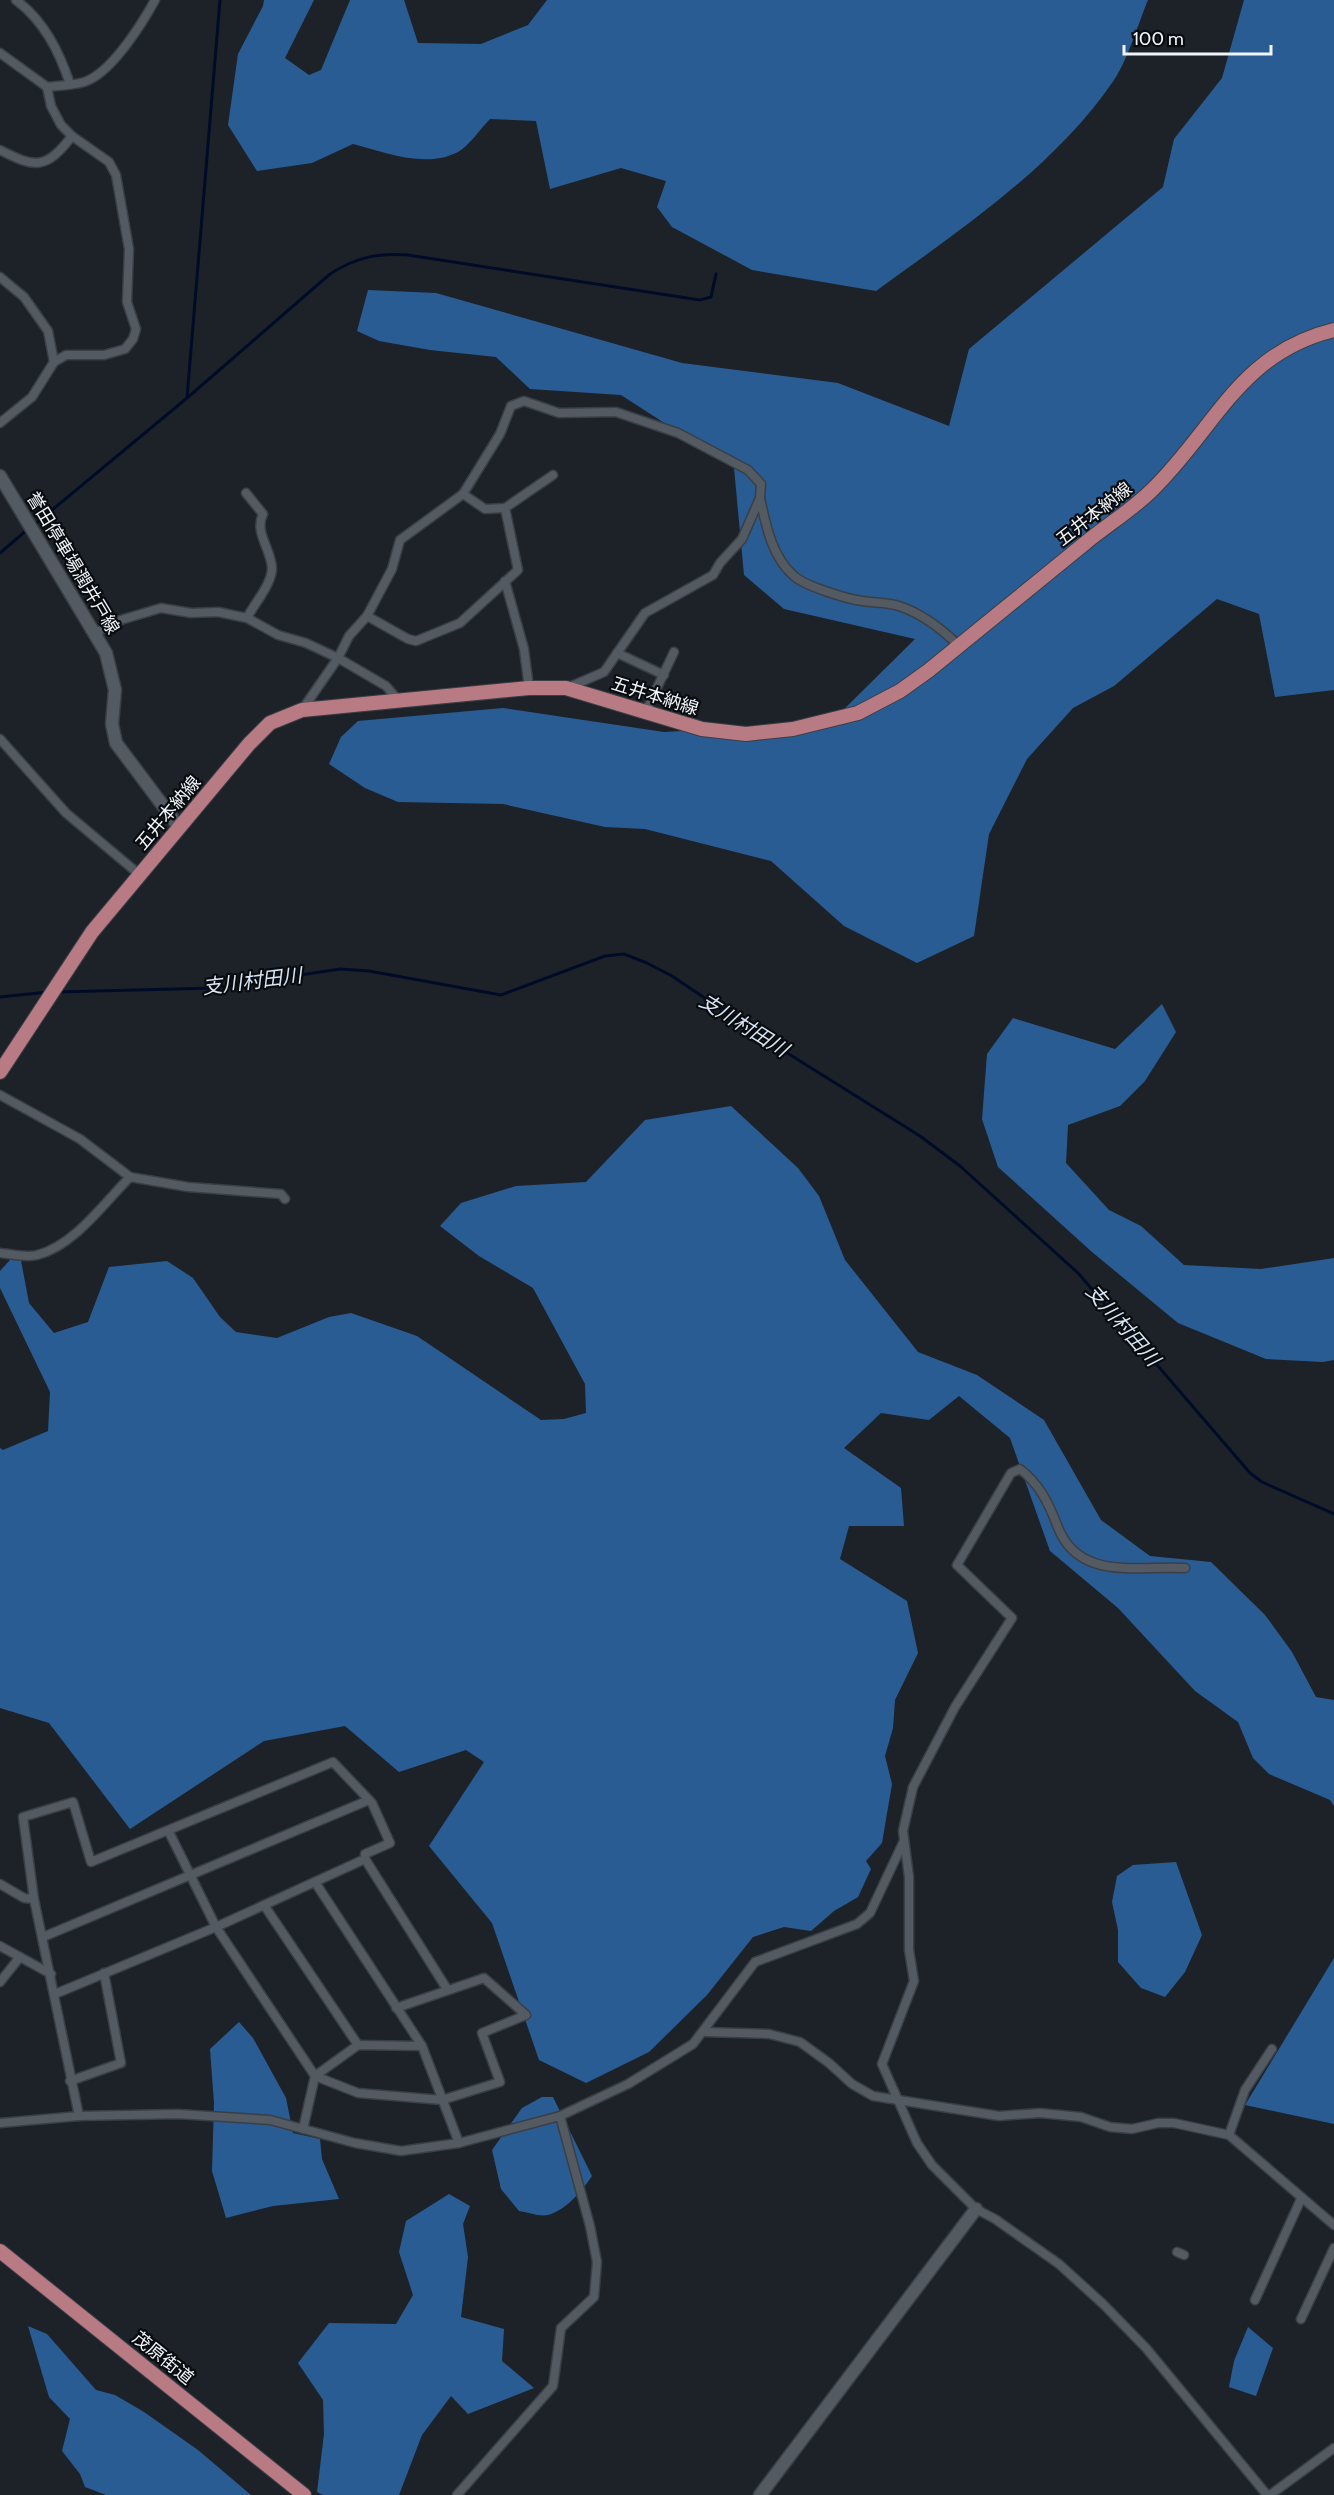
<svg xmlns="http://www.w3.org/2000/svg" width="1334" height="2495" viewBox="0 0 1334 2495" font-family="Cabin,'Noto Sans JP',sans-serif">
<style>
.forest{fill:#2a5c94}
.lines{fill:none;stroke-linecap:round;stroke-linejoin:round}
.stream{stroke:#000c27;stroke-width:3}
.street-casing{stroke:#3a3f45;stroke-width:11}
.secondary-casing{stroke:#3a3f45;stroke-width:15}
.primary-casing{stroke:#3a3f45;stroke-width:16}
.street{stroke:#535a62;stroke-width:8}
.secondary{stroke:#535a62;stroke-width:12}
.primary{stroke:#b97b83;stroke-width:14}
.labels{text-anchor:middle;stroke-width:4.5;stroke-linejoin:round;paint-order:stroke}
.street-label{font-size:18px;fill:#f1f5f9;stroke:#090c0f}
.water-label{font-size:20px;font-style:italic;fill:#d7e5f5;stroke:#090c0f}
</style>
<rect width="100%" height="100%" fill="#1d2229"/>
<g class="forest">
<path d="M264,0H314L285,58L309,75L321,70L350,0H404L418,43L481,44L528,25L547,0H1148C1138,24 1128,59 1114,80C1054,168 961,229 876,291L752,270L672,227L657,207L666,181L621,168L550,189L536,121L490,119C481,128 469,146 458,152C425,169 385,152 353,144L312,163L257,171L228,125L238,54L263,6Z"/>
<path d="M1244,0H1334V690L1275,697L1259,614L1217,599L1114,686L1073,708L1027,759L989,834L974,936L917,963L844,926L771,861L645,829L605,827L503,804L398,802L365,788L329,764L341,737L358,721L503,708L664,732L830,723L915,639L784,609L744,575L734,468L621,395L530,389L496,357L430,350L379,341L357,331L368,290L436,293L682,363L838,383L949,426L969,349L1163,187L1174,139L1222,78Z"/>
<path d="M1162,1004L1176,1032L1145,1081L1120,1106L1068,1125L1066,1163L1109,1210L1141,1226L1184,1265L1261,1269L1334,1258V1360L1323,1362L1266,1359L1178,1323L1092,1252L998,1167L982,1119L987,1054L1013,1018L1115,1049Z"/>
<path d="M731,1106L798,1168L819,1196L845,1260L918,1352L977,1375L1044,1420L1101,1520L1150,1556L1211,1562L1265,1615L1292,1652L1316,1697L1334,1700V1806L1330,1800L1269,1774L1253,1758L1238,1722L1195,1691L1118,1608L1050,1551L1010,1438L959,1396L929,1420L881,1413L844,1448L901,1488L904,1526H849L840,1559L907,1601L918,1653L895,1700L893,1728L885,1756L892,1784L882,1843L866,1861L871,1869L858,1897L834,1911L811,1931L784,1927L753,1937L707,1995L649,2052L586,2083L539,2060L492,1923L429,1846L484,1762L466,1750L399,1772L345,1726L264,1741L130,1829L49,1723L0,1708V1448L3,1450L48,1431L50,1392L0,1288V1271L19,1250L29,1303L54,1333L88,1322L109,1267L167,1261L193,1278L220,1317L236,1332L277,1338L329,1317L351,1313L417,1336L541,1420L564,1419L586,1413L585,1384L533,1288L479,1256L440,1226L461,1203L516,1186L586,1182L645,1120Z"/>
<path d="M1176,1862L1202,1935L1185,1972L1165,1997L1141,1988L1118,1962V1930L1112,1902L1117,1876L1133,1865Z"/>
<path d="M1334,1958V2124L1245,2105Z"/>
<path d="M239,2022L253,2038L286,2098L293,2133L320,2139L322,2159L339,2199L273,2206L226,2218L212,2171L214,2103L210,2049Z"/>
<path d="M542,2097H553L592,2176C582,2191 566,2210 548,2215C540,2217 527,2212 519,2211L501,2189L492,2150L522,2108Z"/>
<path d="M449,2194L470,2206L463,2224L468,2257L461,2317L504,2329L502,2361L534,2388L468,2414L451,2396L422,2435L399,2495H323L317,2492L324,2434L323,2400L298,2363L329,2323L396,2324L413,2295L399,2252L406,2221Z"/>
<path d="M28,2326L47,2334L96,2390L115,2395L144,2412L198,2450L251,2495H106L85,2487L80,2474L62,2451L70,2419L49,2397Z"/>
<path d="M1248,2327L1273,2348L1256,2396L1229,2387L1234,2361Z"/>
</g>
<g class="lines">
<g class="stream">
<path d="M187,398L330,274C356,257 378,253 408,255L700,300L711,297L716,274"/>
<path d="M34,525L187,398L220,0"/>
<path d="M0,553L28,529"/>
<path d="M58,992L214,988L340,969L369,971L501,995L605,956L624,954L647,963L672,976L776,1046L920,1136L960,1166L1078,1273L1250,1473L1262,1482L1334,1514"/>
<path d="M0,997L48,992"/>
</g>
<defs>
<g id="street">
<path d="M16,0C44,21 59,51 70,84"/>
<path d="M0,53L47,87C60,85 78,86 89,80C114,68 142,24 155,0"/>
<path d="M0,150C35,168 46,170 72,136"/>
<path d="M0,277L24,297L48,331L54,362"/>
<path d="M0,423L32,397L54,362L66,355H104L125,349L133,339L136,329L127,302L129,249L116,175L109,162L72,136L61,125L51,106L47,87"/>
<path d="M246,493L263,514C254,532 271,549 272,568C272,584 254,604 247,618"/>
<path d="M463,494L485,509L505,508L553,475"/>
<path d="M760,498C766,526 772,557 794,576C805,586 847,599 862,601C875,603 887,602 899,606C923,614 941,628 959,646"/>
<path d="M505,581L524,649L529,688"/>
<path d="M367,616L408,639L416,641L460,623L518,570L505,508"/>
<path d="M96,633L114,622L161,608L191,613L218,612L247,618L278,635L306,643L338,658L386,686L399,701"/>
<path d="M617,653L664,675"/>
<path d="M302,710L338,658L349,636L367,616L392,569L400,540L463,494L500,434L511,406L524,401L559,413L616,412L678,433L748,470L761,484L760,498L742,539L720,563L713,575L645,613L604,672L567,688"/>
<path d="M645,713L674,652"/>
<path d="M0,739L66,813L140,875"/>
<path d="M0,1095L80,1139L130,1177L188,1187L281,1194L285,1199"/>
<path d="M0,1253C11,1254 27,1258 37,1255C74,1246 105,1202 130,1177"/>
<path d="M1185,1568C1137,1565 1078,1582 1057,1525C1048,1502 1040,1485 1020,1469L1011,1473L957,1565L1012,1618L955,1707L913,1787L903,1831L909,1877V1950L914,1981L882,2064L917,2143L932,2165L976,2209L995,2219L1059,2264L1103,2304L1146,2348L1267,2495"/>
<path d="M169,1832L216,1927L315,2076L358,2093L442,2100L500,2082L482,2033L526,2015L484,1978L396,2008"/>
<path d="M365,1859L447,1989"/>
<path d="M315,1882L422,2046L459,2143"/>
<path d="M0,1884L24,1898L34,1899"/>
<path d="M264,1905L358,2045"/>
<path d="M43,1937L369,1800"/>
<path d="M0,1946L51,1974"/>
<path d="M0,1982L20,1957"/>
<path d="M55,1994L216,1927L365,1859V1854L390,1843L372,1803L333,1762L91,1862L73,1802L23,1817L34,1899L79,2116"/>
<path d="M705,2032L769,2034L800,2042L829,2063L852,2084L873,2096L999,2116L1040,2113L1081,2117L1110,2127L1132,2129L1158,2123H1174L1229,2135L1334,2225"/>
<path d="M70,2081L121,2063L104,1973"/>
<path d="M0,2123L79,2116L178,2114L270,2120L355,2143L401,2151L459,2143L560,2116L628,2084L693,2044L755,1962L857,1924L870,1913L903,1843"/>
<path d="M303,2129L315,2076L358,2045L422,2046"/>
<path d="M1229,2135L1245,2090L1272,2049"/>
<path d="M1177,2252L1184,2255"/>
<path d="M1255,2300L1301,2199"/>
<path d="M1301,2319L1334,2248"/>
<path d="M457,2495L553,2386L561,2328L594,2297L597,2262L590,2226L560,2116"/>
<path d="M1270,2495L1334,2448"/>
</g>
<g id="secondary">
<path d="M0,476L106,653L115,690L112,724L116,743L179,827"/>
<path d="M760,2495L976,2209"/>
</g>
<g id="primary">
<path d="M0,1072L92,932L249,744L270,723L302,710L529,688H566L702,729L746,734L793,729L858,713L900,691L928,671C980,629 1032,586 1084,544C1107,525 1132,510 1152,490C1215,429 1239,353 1334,330"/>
<path d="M0,2251L304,2495"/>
</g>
</defs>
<use href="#street" class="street-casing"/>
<use href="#secondary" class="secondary-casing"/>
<use href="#primary" class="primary-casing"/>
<use href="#street" class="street"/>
<use href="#secondary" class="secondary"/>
<use href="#primary" class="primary"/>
</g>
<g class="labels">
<g class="street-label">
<text transform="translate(1094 514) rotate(-38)" y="6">五井本納線</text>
<text transform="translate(73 563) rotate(59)" y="6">誉田停車場潤井戸線</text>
<text transform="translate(655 696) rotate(17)" y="6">五井本納線</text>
<text transform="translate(168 813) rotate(-50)" y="6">五井本納線</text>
<text transform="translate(163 2358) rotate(39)" y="6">茂原街道</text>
</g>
<g class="water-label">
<text transform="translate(252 981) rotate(-7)" y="7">支川村田川</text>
<text transform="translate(744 1025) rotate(32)" y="7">支川村田川</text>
<text transform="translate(1123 1325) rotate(49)" y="7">支川村田川</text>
</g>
</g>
<path d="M1124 45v9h147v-9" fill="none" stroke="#f1f5f9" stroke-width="3"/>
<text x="1133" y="45" font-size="18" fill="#f1f5f9" stroke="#090c0f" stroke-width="4.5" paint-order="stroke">100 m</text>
</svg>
